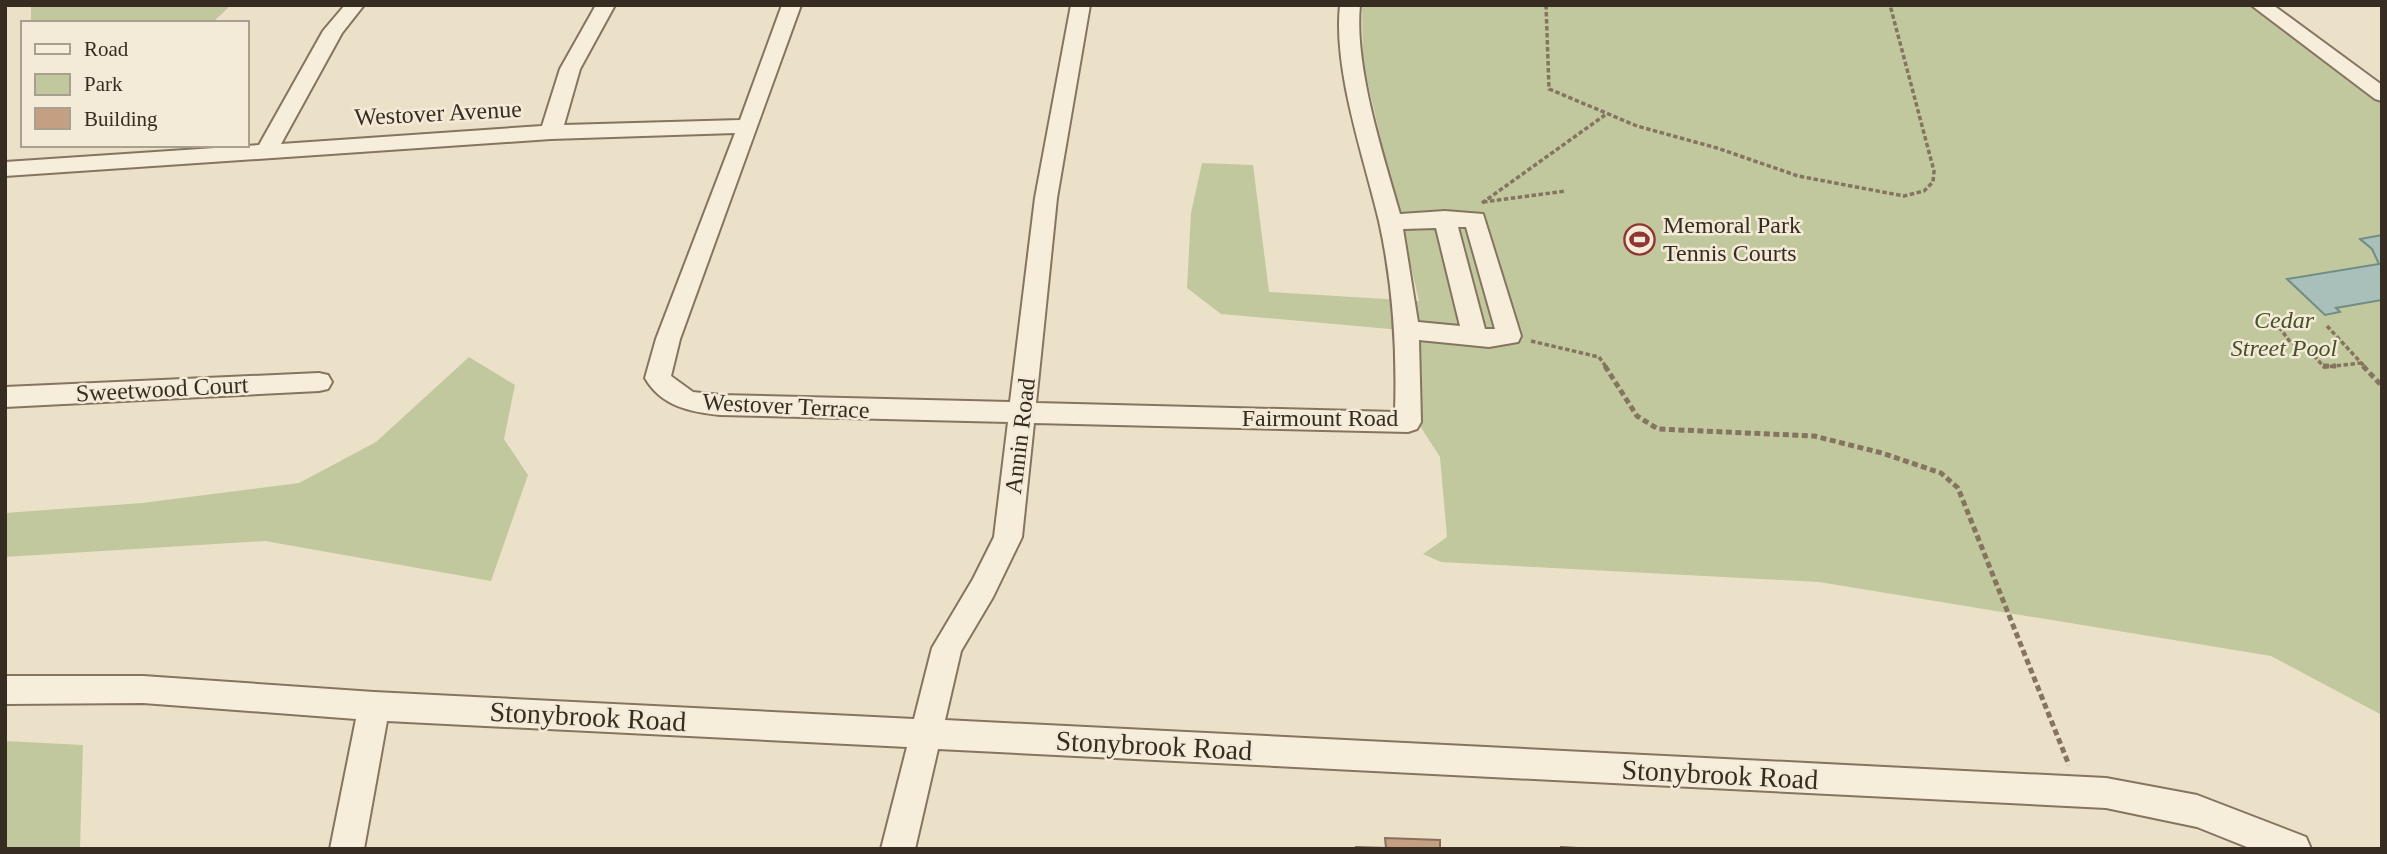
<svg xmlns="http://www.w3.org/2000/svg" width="2387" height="854" viewBox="0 0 2387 854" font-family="'Times New Roman',serif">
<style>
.green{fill:#c2c89d}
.water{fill:#a9bfb9;stroke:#708d86;stroke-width:2}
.building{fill:#c59f82;stroke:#8a6f5b;stroke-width:2}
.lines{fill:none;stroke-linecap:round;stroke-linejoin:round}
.minor-casing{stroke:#85745f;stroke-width:4}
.path-far1{stroke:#85745f;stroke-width:3.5;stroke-dasharray:4.5 2.5;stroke-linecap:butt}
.path{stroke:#85745f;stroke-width:5;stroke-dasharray:6 3.5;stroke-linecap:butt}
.minor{fill:#f6eedb;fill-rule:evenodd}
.labels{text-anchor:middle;stroke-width:5;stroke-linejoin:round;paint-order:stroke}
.street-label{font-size:24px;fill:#372c21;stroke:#f3ebd7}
.poi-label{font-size:24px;fill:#372c21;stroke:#f3ebd7;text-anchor:start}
.park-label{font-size:24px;font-style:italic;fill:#465129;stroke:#f3ebd7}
.near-street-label{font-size:28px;fill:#372c21;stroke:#f3ebd7}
</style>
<rect width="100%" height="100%" fill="#ebe1c8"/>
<g class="green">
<path d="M31,5H231L212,23H31Z"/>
<path d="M1362,5H2265L2382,97V715L2271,656L1819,582L1441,562L1423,554L1447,537L1440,457L1420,426L1422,371L1401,330L1221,314L1187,288L1191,213L1202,163L1253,165L1269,292L1419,301L1363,63Z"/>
<path d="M469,357L515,385L504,439L528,475L491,581L265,541L5,557V513L142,503L299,483L376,442Z"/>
<path d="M5,741L83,745L80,849H5Z"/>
</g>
<path class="water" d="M2382,235V300L2336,308L2340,312L2325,315L2287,279L2379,264L2372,249L2360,239Z"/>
<g class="building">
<path d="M1385,838L1440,840V849H1356V847L1386,848Z"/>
<path d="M1561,847L1595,849H1561Z"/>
</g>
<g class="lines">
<defs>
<g id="minor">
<path d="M345,5H364L342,33L281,144L542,126L560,69L596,5H615L580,69L564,125L740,120L782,5H801L680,339L671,376L693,392L720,395L1010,402L1035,198L1071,5H1090L1057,198L1036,403L1395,412C1397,347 1393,284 1379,221C1364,157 1333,71 1340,5H1360C1354,67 1383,154 1400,214L1445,211L1483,214L1521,336L1518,342L1489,347L1419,340L1421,422L1417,429L1408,432L1034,423L1022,537L993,597L961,651L945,720L2106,778L2197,795L2306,837L2311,849H2252L2197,827L2106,808L938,749L915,849H881L907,747L387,721L364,849H330L356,719L143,703L5,704V676H143L374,692L914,719L932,648L973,579L994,537L1008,422L720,415C690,412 661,406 645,378L656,339L735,133L551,139L5,176V162L259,145L323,31ZM1458,227H1466L1495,329H1485ZM1436,228L1460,326L1418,322L1403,229Z"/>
<path d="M2251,5H2273L2382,85V101L2375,99Z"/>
<path d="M319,373L328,375L332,382L328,389L319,391L5,407V387Z"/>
</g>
</defs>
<use href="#minor" class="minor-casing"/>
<g class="path-far1">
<path d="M1546,5L1549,89L1637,126L1717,148L1798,176L1904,196L1924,191L1933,182L1934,171L1890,5"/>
<path d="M1483,202L1566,191"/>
<path d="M1482,203L1605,115"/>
<path d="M2327,326L2365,367"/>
<path d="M2279,327L2291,343L2302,342L2324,367L2361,363"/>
<path d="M1531,341L1599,357L1606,367"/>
</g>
<g class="path">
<path d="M1605,366L1637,416L1658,429L1814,436L1882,453L1941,473L1958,488L2069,765"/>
<path d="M2323,366H2336"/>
<path d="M2363,366L2382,386"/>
</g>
<use href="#minor" class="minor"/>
</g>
<defs>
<symbol id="stadium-ring" viewBox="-11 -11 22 22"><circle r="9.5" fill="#f3ebd7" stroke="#8f3534" stroke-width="1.5"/><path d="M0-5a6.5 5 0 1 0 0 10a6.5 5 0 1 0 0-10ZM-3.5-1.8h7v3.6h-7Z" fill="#8f3534"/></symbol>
</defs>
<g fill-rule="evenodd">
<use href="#stadium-ring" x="1622" y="222" width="35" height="35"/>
</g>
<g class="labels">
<g class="street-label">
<text transform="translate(438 113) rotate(-3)" y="8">Westover Avenue</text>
<text transform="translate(162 389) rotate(-3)" y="8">Sweetwood Court</text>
<text transform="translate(786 406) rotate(3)" y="8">Westover Terrace</text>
<text x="1320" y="426">Fairmount Road</text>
<text transform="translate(1020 436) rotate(-83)" y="8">Annin Road</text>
</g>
<g class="poi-label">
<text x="1663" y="233">Memoral Park<tspan x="1663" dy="28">Tennis Courts</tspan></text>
</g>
<g class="park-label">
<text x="2284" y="328">Cedar<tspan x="2284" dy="28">Street Pool</tspan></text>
</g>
<g class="near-street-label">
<text transform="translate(588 716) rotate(3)" y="10">Stonybrook Road</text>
<text transform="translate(1154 745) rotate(3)" y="10">Stonybrook Road</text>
<text transform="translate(1720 774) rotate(3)" y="10">Stonybrook Road</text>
</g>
</g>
<rect width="2387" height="854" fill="none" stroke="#372c21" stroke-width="14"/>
<rect x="21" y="21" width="228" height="126" fill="#f3ebd7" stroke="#a89f8e" stroke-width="2"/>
<rect x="35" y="44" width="35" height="10" fill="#f6eedb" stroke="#a89f8e" stroke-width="2"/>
<text x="84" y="56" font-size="21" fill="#372c21">Road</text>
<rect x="35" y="74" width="35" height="21" fill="#c2c89d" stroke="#a89f8e" stroke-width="2"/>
<text x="84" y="91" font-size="21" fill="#372c21">Park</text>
<rect x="35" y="108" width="35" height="21" fill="#c59f82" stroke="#a89f8e" stroke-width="2"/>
<text x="84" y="126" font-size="21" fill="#372c21">Building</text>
</svg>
